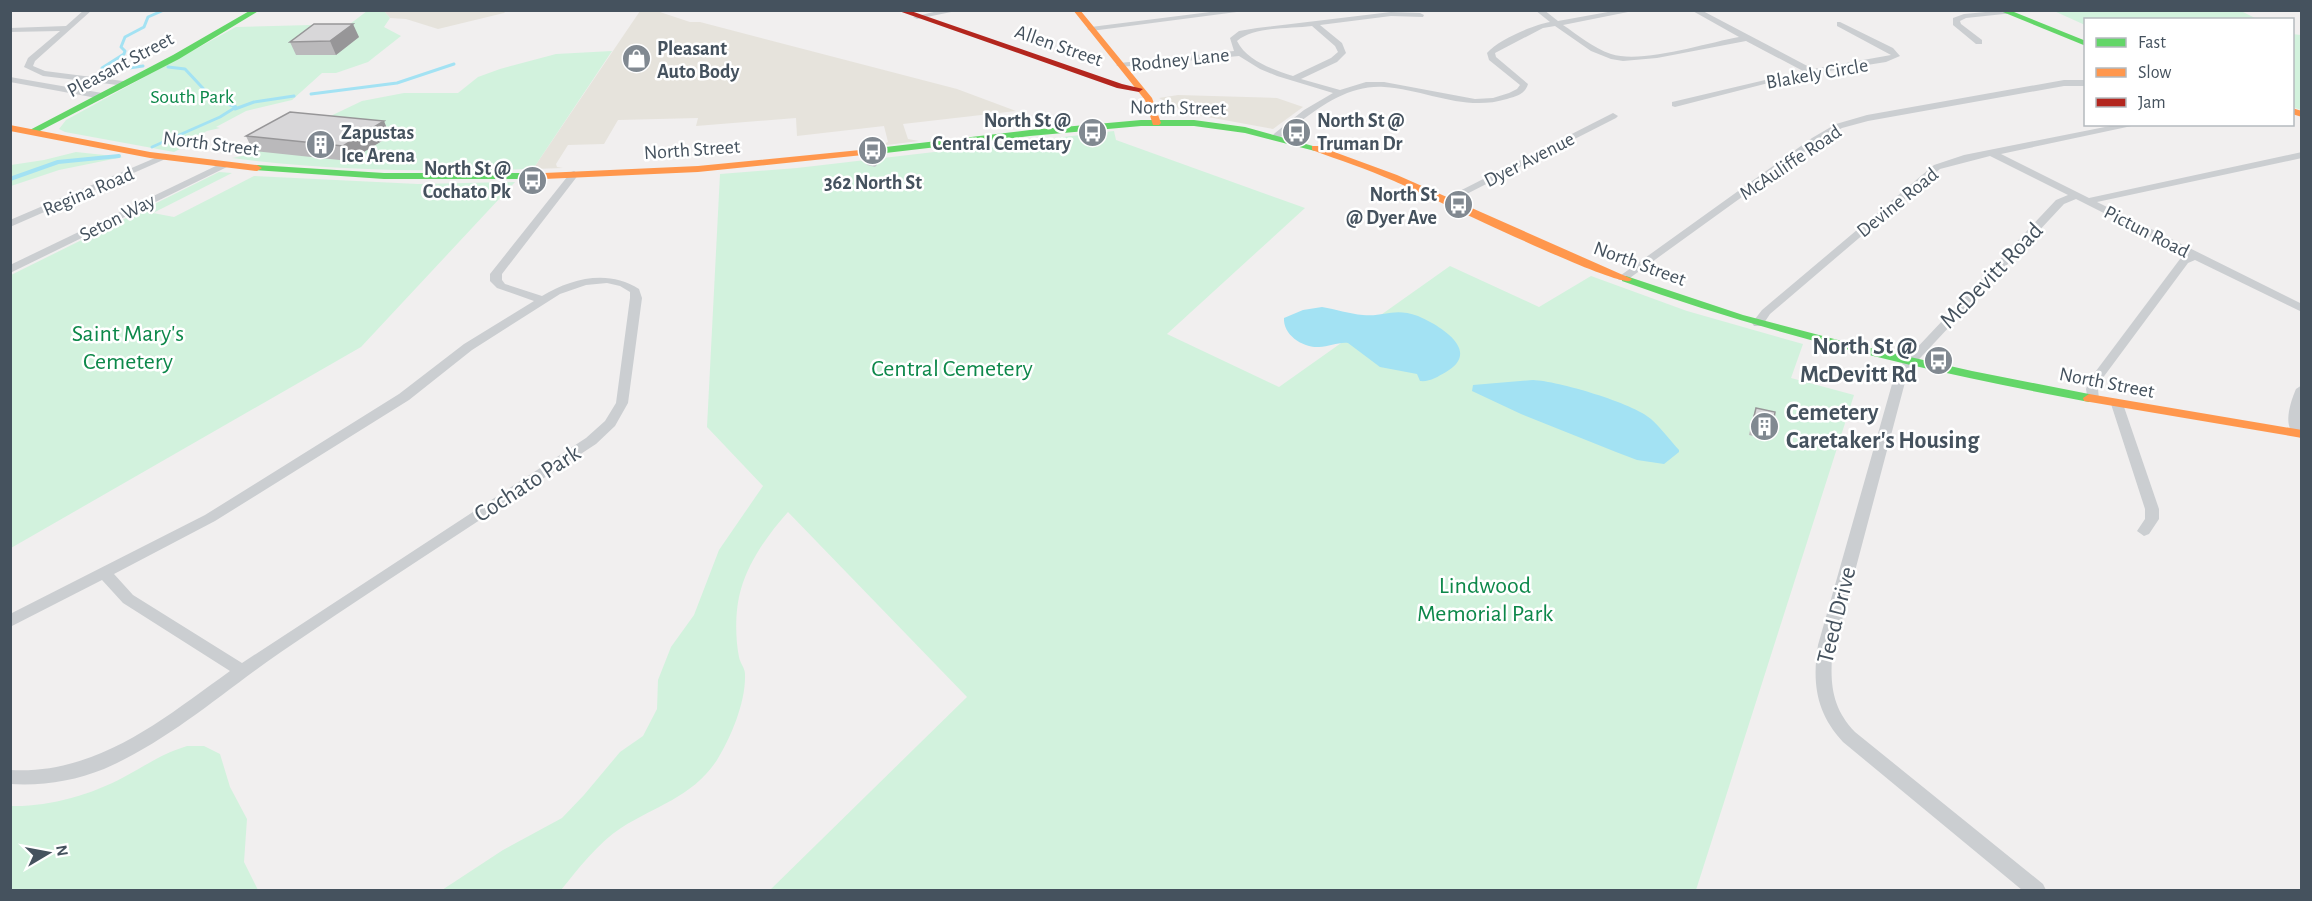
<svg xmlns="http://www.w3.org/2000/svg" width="2312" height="901" viewBox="0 0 2312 901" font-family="'Alegreya Sans',sans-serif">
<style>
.commercial{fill:#e6e3dc}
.green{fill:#d2f2dd}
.water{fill:#a3e2f3}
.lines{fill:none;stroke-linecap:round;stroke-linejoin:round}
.stream-far1{stroke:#a3e2f3;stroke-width:3}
.stream{stroke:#a3e2f3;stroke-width:4}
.street{fill:#cbced1;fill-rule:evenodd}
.fast{fill:#63d668;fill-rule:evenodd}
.slow{fill:#ff974d;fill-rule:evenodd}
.jam{fill:#b3261e;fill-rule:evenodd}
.wall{fill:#bab9bb}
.shaded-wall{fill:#979698}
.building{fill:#d8d7d9;stroke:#979698;stroke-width:1.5}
.labels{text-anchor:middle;stroke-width:5;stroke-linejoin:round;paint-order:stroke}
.far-street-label{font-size:20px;fill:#45525e;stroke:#fff}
.far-poi-label{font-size:20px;font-weight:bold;fill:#45525e;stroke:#fff;text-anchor:start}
.far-park-label{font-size:20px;fill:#0d884a;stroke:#fff}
.street-label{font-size:24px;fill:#45525e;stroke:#fff}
.park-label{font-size:24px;fill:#0d884a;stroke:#fff}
.poi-label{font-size:24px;font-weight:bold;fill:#45525e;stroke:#fff;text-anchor:end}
</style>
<rect width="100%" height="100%" fill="#f1efef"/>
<g class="commercial">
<path d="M384,11H506L504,13L438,29L406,19L390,18Z"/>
<path d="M640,11H657L690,22H700L957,89L1016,111L903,124L908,139L919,141L879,146L888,142L884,126L797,136L796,118L696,126L698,118L618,120L604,144L568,145L556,164L557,167L563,168L533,169Z"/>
<path d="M1178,95L1277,98L1303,107L1273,129L1202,116L1180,109L1159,98Z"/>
</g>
<g class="green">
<path d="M2239,10L2257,19L2086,20L2085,25L2054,11Z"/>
<path d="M367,11H384L390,18L384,27L401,36L368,62L336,73H322L292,100L246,111L216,127L220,128L207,131L176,147L180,149L174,152L65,132L59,129L66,120L236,27L350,24Z"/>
<path d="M2292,34L2301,35V110L2293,107Z"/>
<path d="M612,51L533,169C433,172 332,171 232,158L247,155L240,153L269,137L318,122L362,101L404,93H458L478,77L500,69L556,54Z"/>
<path d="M1114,131L1116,140L1305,208L1167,334L1279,387L1450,266L1539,307L1591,276L1687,311L1803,344L1791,378L1854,395L1696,890H770L967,697L788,512C769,533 749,561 741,589C735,609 735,637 739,657C740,663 745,668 745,674C746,702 731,737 717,760C693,797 655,806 621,828C598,843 578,869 561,890H442L503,850L562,818L584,795L620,752L643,736L657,709L658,680L671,647L694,615L719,550L763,486L707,427L720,174L797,168Z"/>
<path d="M76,152L123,157L59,170L11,186V165L44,160Z"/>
<path d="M219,172L232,173L153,213L174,217L254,176L418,184L515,182L361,347L11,548V275Z"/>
<path d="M187,746H204L220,754L230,787L247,819L244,862L258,890H11V806C48,807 91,795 124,777C147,765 161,754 187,746Z"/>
</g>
<g class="water">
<path d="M1322,307C1336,309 1349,314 1363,315C1386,317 1393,307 1418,316C1439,325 1483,351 1446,372C1437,377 1430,382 1420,381L1417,374L1380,367L1348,343C1338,342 1329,347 1319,347C1303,348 1283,335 1284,318L1303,310Z"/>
<path d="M1533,380C1558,381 1633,403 1651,419C1661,428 1670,440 1679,450V452L1664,464L1637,460L1616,452L1521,414L1472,391L1473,385Z"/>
</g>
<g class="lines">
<g class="stream-far1">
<path d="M143,66L115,70L102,68L124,54L125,51L121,47L125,37L144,27L148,17L164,10"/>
<path d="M311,94L397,83L454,64"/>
<path d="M235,109L254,102L294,96"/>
<path d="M152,147L220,117L236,107L212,98L185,69L168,67"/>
</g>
<path class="stream" d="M10,179L58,162L119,156"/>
<g class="street">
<path d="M84,10H92L35,61L33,66L45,71L123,81L126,82V86L43,76L24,67L28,58L60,31L10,32V28L66,26Z"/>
<path d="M942,10H961L917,19L913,17Z"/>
<path d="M1226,10H1252L1091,31L1087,29L1091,27Z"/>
<path d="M1535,10H1544L1558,21L1619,10H1638L1563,25C1578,35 1593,48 1611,54C1642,64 1706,43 1739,37L1691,10H1701L1813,69L1891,55L1837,26V22H1840L1893,48L1900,56L1886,62L1792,77L1675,107L1672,106V102L1803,71L1746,41L1657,58L1623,61L1611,59L1591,51L1555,26L1543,28L1495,53L1496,57L1528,84C1525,94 1517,96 1507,99C1464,112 1427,90 1384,87C1352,85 1325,103 1300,122C1293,127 1286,135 1278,138L1273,135L1275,133L1304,110L1333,93L1277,76L1260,69L1239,56L1120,67L1116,65L1120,63L1234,51L1230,38L1239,31L1257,28L1391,12L1420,13L1424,15L1423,17L1391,16L1320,25L1342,43L1346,53L1337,62L1301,79L1340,90L1366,82H1384L1475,99L1493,98L1509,93L1517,89L1520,85L1489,60L1487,53C1498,40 1533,25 1550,22ZM1312,26L1335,46L1338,52L1331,58L1293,76C1272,69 1247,61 1237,41C1255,26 1289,29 1312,26Z"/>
<path d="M2007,10V14H2004L1966,18L1960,21L1961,24L1982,40V44H1976L1953,25V18L1964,14Z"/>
<path d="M10,77L102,93L106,96L102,99L10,82Z"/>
<path d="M2064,80H2086V86H2064L1868,121L1842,128L1818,142L1627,280H1619L1617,278L1812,138L1836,124L1867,115Z"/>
<path d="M1613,113L1618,116L1616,118L1449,203L1445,204L1440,201Z"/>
<path d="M2120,124H2141L2001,154L2089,198L2302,152V158L2097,202L2302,304V312L2195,260L2188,263L2102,379L2098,389L2099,399L2098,402H2088L2086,389L2090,379L2180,259L2187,255L2076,199L2064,204L1908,371L1832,658C1830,688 1834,710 1855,732L2043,884L2046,890H2022L1843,742C1816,713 1812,683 1818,645L1896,370L2056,200L2068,195L1990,156L1940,169L1770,314L1762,326H1754L1752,323L1762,310L1934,165L1964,155Z"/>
<path d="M865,151L873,153L877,165L875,167L867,165L863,153Z"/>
<path d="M162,155L170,157L10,227V220Z"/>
<path d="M224,162L227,163V167L10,273V265Z"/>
<path d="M574,171L579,174L502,274V280L505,284L542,296C571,278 609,269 639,289L642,298L628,403L615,426L596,444C491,513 385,581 281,652C223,692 169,741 104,769C74,781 43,786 10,784V770C97,775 163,719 230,671L123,603L102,580L10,627V614L205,515L399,394L464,344L534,301L497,288L490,281V274L571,172ZM607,283L620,286L630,292V298L616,403L605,421L586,438L242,663L133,595L114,574L215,521L409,400L472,350L560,294L586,285Z"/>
<path d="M2302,385V438H2301C2280,432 2290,403 2296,389Z"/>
<path d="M2117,400L2123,404L2159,509V519L2149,534L2144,536L2137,531L2145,519V509L2111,404Z"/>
</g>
<g class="fast">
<path d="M251,10H260L179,59L34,134L26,132L173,55Z"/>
<path d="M1998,10H2009L2086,41V46Z"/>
<path d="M1141,120H1194L1245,127L1320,148L1315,151L1245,133L1194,126H1141L1030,136L860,156L855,153L860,150L1030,130Z"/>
<path d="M257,165L384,173H544L549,176L544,179H384L254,170L252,168Z"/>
<path d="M1626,276L1743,315L1857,345L1972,371L2089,394L2095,398L2089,402C1930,372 1774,336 1622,281V277Z"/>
</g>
<g class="slow">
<path d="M1073,10H1080L1152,98L1161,123L1159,125H1153L1145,100Z"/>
<path d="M2292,108L2302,111V117L2292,114Z"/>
<path d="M10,125L150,152L257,165L262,168L257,171L150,158L10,131Z"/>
<path d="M1312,146H1318L1397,175L1632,279L1630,281C1610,285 1427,195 1394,181C1367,169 1339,160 1312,150Z"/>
<path d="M860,150L863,151V155L698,172L544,179L539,176L544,173L698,166Z"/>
<path d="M2089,394L2302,430V438L2084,401L2083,398Z"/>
</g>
<path class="jam" d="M896,10H908L1122,84L1143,89L1139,92L1117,88Z"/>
</g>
<g class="wall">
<path d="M359,37L336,55H296L290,42Z"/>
<path d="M246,136H390L349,161L253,151Z"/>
<path d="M1756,408L1772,430L1768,439L1749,435L1753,417Z"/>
</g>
<g class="shaded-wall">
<path d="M353,24L359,37L336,55L330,41Z"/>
<path d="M384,121L390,136L349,161L343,146Z"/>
</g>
<g class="building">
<path d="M314,24H353L330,41L290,42Z"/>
<path d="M290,112L384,121L343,146L246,136Z"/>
<path d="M1756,408L1775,412L1772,430L1752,425Z"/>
</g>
<defs>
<symbol id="shop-disc" viewBox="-11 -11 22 22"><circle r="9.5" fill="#818991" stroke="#fff"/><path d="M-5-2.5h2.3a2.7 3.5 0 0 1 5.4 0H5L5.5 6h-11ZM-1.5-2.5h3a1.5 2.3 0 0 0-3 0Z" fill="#fff"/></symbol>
<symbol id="bus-disc" viewBox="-11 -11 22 22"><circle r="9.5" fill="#818991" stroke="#fff"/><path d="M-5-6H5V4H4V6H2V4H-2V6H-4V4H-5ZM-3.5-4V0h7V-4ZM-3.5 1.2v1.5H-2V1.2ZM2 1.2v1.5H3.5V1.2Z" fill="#fff"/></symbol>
<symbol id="building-disc" viewBox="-11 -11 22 22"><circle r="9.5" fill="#818991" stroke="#fff"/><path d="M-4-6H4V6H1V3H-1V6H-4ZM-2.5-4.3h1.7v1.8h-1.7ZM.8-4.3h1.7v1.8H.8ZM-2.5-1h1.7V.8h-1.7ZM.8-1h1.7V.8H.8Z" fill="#fff"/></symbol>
</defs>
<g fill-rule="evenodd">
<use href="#shop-disc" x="620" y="42" width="33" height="33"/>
<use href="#bus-disc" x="1076" y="116" width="33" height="33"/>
<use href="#bus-disc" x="1280" y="116" width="33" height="33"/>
<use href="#building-disc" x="304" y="128" width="33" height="33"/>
<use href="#bus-disc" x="856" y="134" width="33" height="33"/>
<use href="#bus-disc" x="516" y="164" width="33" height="33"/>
<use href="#bus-disc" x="1442" y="188" width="33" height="33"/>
<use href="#bus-disc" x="1922" y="344" width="33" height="33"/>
<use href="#building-disc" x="1748" y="410" width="33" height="33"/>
</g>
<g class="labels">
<g class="far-street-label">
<text transform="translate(1059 45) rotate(19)" y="7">Allen Street</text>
<text transform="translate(1180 59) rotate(-6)" y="7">Rodney Lane</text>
<text transform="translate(120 64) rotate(-28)" y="7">Pleasant Street</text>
<text transform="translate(1817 73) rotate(-10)" y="7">Blakely Circle</text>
<text transform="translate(1178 107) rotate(1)" y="7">North Street</text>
<text transform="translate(211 143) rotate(7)" y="7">North Street</text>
<text transform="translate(692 149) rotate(-4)" y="7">North Street</text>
<text transform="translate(1529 159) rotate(-27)" y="7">Dyer Avenue</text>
<text transform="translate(1790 162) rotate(-34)" y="7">McAuliffe Road</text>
<text transform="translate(88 191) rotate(-23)" y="7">Regina Road</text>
<text transform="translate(1897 202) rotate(-39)" y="7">Devine Road</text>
<text transform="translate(117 217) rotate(-27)" y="7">Seton Way</text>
<text transform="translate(2147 231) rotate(27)" y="7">Pictun Road</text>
<text transform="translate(1640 263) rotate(20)" y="7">North Street</text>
<text transform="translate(2107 382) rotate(11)" y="7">North Street</text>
</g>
<g class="far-poi-label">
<text x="657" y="55">Pleasant<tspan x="657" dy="23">Auto Body</tspan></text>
<text x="1071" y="127" text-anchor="end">North St @<tspan x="1071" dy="23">Central Cemetary</tspan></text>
<text x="1317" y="127">North St @<tspan x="1317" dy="23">Truman Dr</tspan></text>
<text x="341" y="139">Zapustas<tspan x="341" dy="23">Ice Arena</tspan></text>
<text x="511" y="175" text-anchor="end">North St @<tspan x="511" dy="23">Cochato Pk</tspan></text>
<text x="873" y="189" text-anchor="middle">362 North St</text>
<text x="1437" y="201" text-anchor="end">North St<tspan x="1437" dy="23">@ Dyer Ave</tspan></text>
</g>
<g class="far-park-label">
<text x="192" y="103">South Park</text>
</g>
<g class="street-label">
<text transform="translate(1991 275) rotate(-46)" y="8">McDevitt Road</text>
<text transform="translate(527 483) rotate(-33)" y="8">Cochato Park</text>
<text transform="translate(1836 615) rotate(-76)" y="8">Teed Drive</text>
</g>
<g class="park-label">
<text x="128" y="341">Saint Mary's<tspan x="128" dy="28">Cemetery</tspan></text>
<text x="952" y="376">Central Cemetery</text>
<text x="1485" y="593">Lindwood<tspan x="1485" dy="28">Memorial Park</tspan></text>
</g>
<g class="poi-label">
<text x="1917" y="354">North St @<tspan x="1917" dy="28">McDevitt Rd</tspan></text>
<text x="1786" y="420" text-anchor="start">Cemetery<tspan x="1786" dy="28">Caretaker's Housing</tspan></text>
</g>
</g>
<rect width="2312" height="901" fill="none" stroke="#45525e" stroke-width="24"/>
<rect x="2084" y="18" width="210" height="108" fill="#ffffff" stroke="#b5babf" stroke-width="1.5"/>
<rect x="2096" y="38" width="30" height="9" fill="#63d668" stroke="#b5babf" stroke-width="1.5"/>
<text x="2138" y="48" font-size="18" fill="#45525e">Fast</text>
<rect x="2096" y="68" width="30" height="9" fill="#ff974d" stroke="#b5babf" stroke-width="1.5"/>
<text x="2138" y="78" font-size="18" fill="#45525e">Slow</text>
<rect x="2096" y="98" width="30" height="9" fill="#b3261e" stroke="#b5babf" stroke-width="1.5"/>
<text x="2138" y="108" font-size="18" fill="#45525e">Jam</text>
<g transform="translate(48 853) rotate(80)" stroke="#ffffff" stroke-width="4.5" paint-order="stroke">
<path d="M0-4.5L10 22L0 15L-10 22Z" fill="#45525e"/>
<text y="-9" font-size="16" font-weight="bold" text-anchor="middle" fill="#45525e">N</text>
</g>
</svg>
